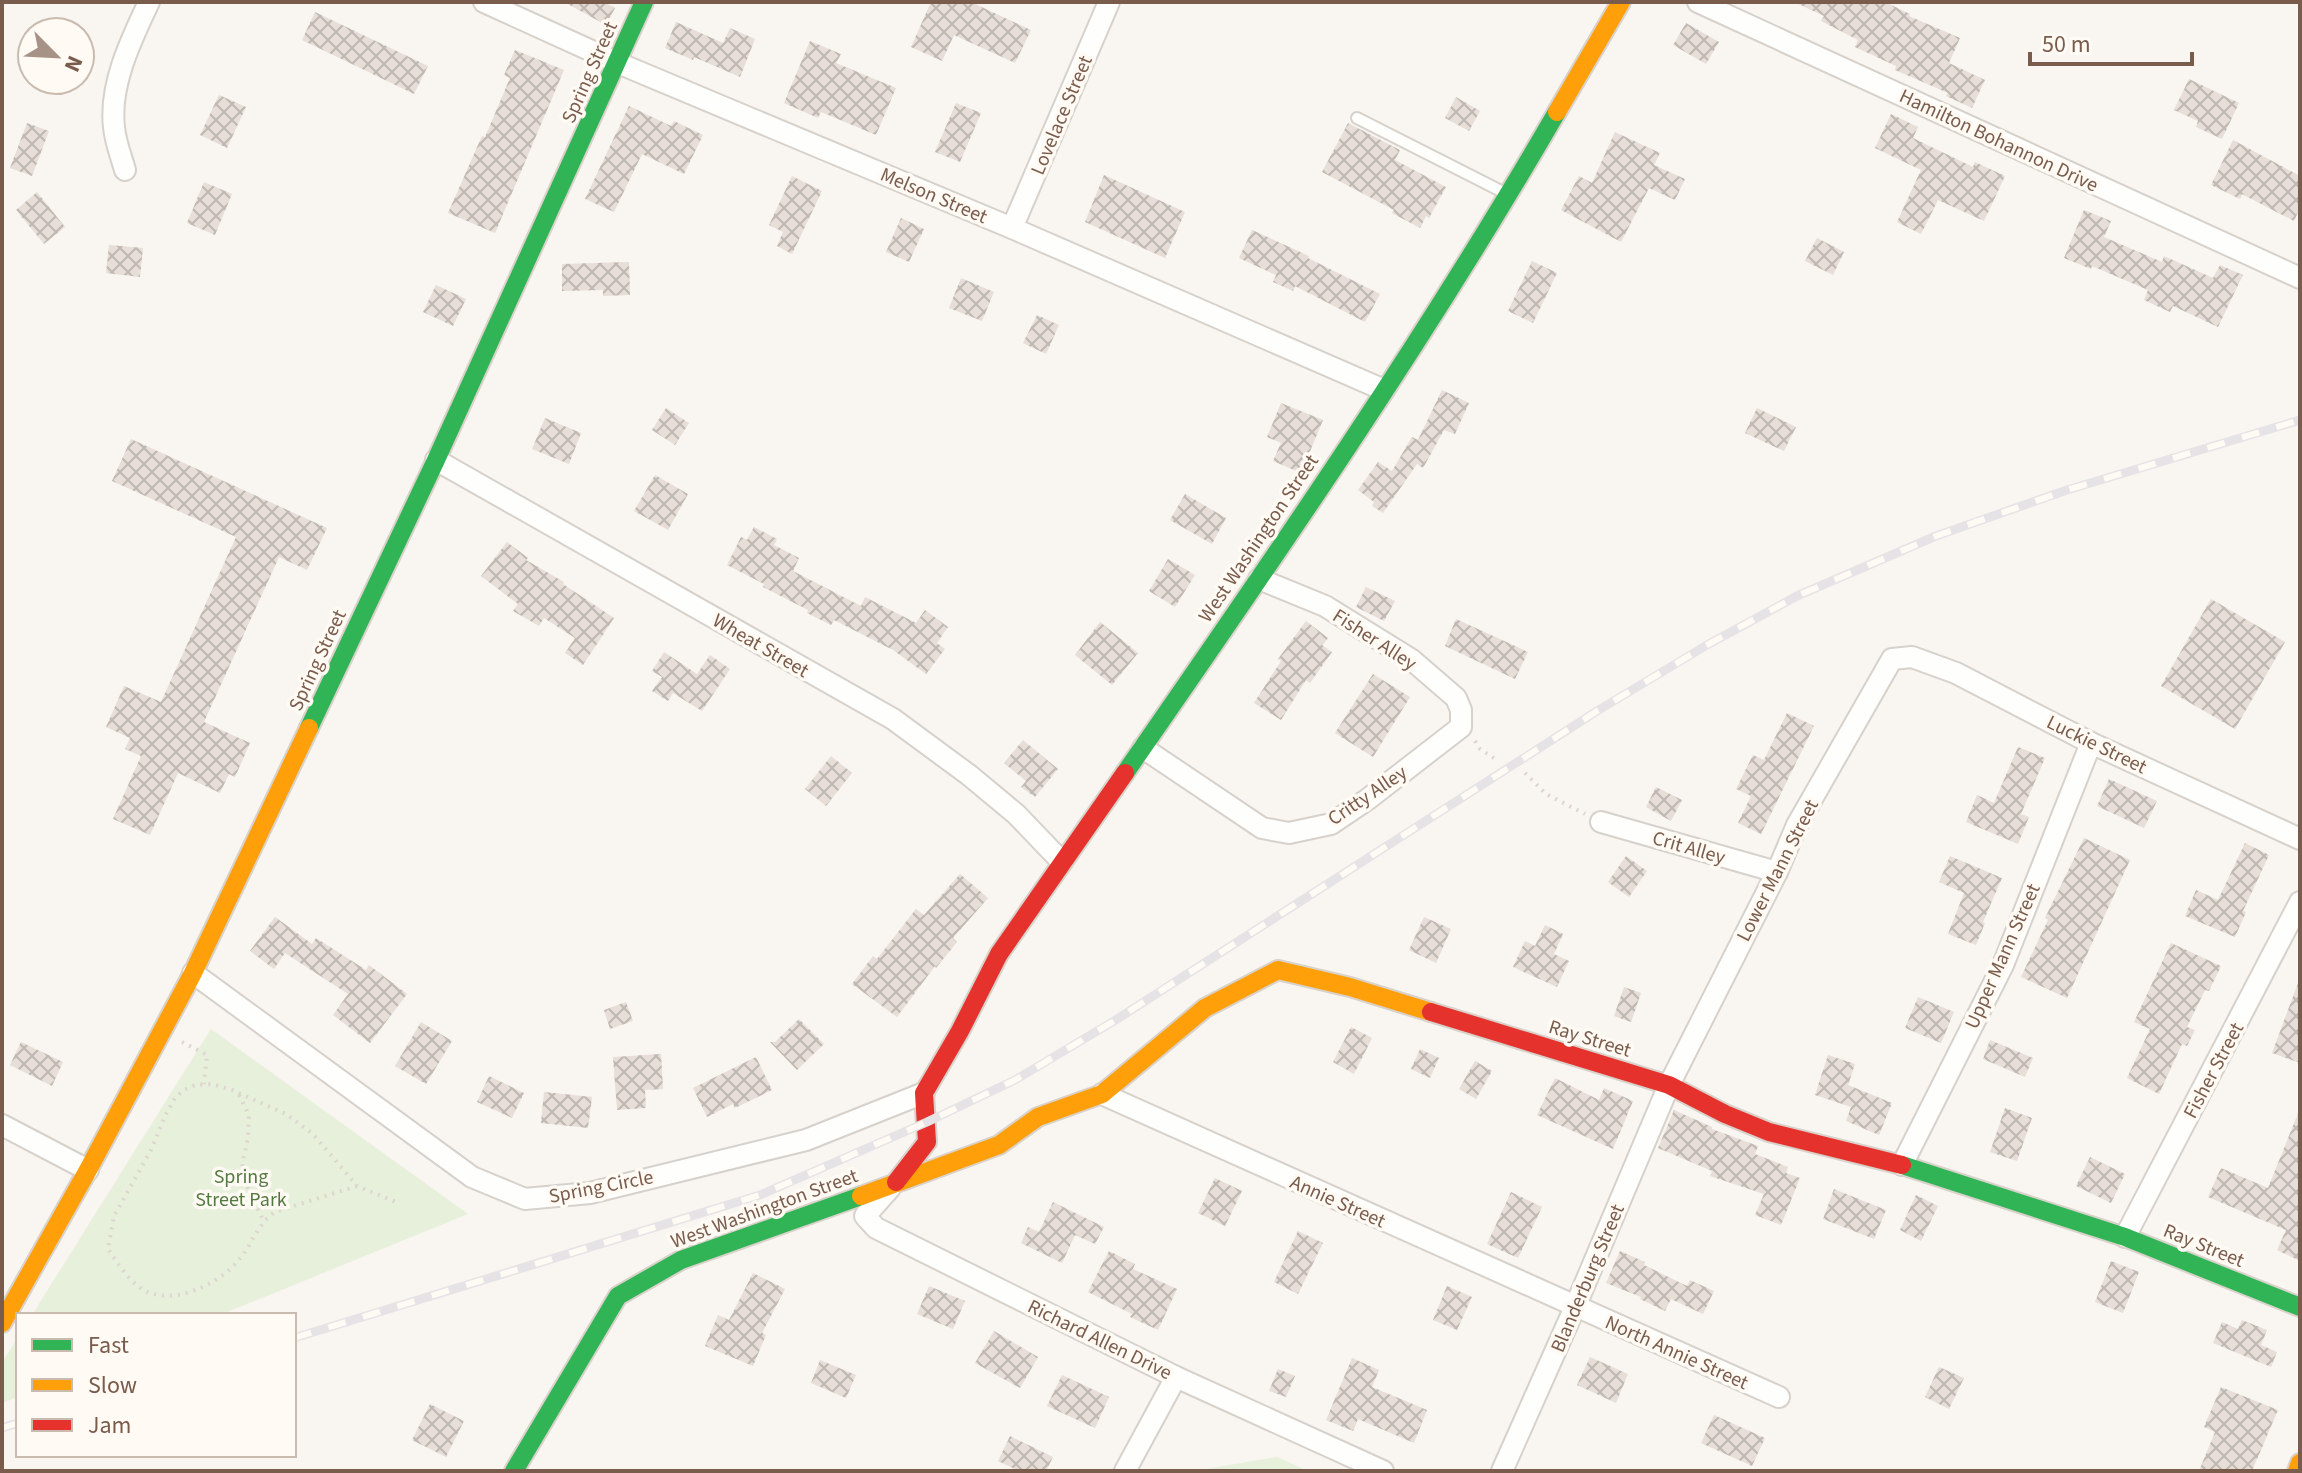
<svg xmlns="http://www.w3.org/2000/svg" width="2302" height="1473" viewBox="0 0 2302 1473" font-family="'Source Sans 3',sans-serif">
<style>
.park{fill:#e7f0db}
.building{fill:url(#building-cross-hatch)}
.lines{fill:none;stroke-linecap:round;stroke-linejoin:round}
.lane-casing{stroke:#d7d1cb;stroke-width:14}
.street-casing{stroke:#d7d1cb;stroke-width:24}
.fast-casing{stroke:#d9d2cb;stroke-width:22}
.slow-casing{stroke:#d9d2cb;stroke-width:22}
.jam-casing{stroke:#d9d2cb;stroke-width:22}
.path{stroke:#dcd5d0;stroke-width:4;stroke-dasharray:2 6;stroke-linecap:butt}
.lane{stroke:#fefefd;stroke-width:10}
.street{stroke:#fefefd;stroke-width:20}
.fast{stroke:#30b455;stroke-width:18}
.slow{stroke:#ff9f0a;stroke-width:18}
.jam{stroke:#e5322d;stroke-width:18}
.rail-casing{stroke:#e6e3e7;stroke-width:9}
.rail{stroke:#fffaf3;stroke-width:6;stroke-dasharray:18;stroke-linecap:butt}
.labels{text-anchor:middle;stroke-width:7;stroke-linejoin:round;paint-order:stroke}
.street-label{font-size:20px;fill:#7a5c4d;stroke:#fffaf3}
.park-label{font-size:20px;fill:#537a41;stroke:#fffaf3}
</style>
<defs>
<pattern id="building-cross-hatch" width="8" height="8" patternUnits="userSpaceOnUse" patternTransform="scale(2)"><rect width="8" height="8" fill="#e6ded7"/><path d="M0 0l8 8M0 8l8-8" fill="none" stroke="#bfb7b1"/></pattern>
</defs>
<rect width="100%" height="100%" fill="#f9f5f0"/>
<g class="park">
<path d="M211,1029L468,1214L220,1315H32Z"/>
<path d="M18,1337V1397L2,1403V1363Z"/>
<path d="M1277,1457L1308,1471H1194Z"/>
</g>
<g class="building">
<path d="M564,2H604L615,8L606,25Z"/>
<path d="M931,2H971L1031,30L1015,63L954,35L942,61L911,47Z"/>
<path d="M1794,2H1885L1910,14L1909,16L1960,38L1949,63L1985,80L1972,108L1946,96L1948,93L1895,70L1896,66L1855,47L1858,40L1821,21L1824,16Z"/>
<path d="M315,12L428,66L414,94L302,40Z"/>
<path d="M676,22L723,43L730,28L755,39L740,77L694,57L693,60L665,48Z"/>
<path d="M1686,23L1719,42L1706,64L1673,45Z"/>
<path d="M810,41L841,54L836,63L896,88L876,135L821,112L818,118L784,103Z"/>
<path d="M515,50L564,70L495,233L448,213L482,136L485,137L510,78L504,75Z"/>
<path d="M2189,79L2239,103L2222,139L2196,127L2198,121L2174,110Z"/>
<path d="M219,95L246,107L227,148L200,135Z"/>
<path d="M1456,97L1480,111L1469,131L1445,118Z"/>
<path d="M956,103L981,113L960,162L935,152Z"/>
<path d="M629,106L671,126L674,121L703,135L684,174L642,154L614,212L585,199Z"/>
<path d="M1891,114L1918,127L1913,138L1973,167L1975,162L2005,176L1984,221L1938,200L1921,234L1897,222L1921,170L1875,148Z"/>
<path d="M27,123L49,131L32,176L10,168Z"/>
<path d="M1348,123L1400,150L1395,160L1446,187L1429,218L1426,216L1420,228L1392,213L1394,210L1322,172Z"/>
<path d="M1615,132L1660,153L1654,165L1685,179L1675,200L1649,188L1621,242L1561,210L1579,176L1592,183Z"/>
<path d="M2233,140L2300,176V208L2294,221L2242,194L2240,199L2211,185Z"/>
<path d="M1104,175L1185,212L1165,258L1085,222Z"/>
<path d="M792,176L822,191L792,254L777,246L783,232L769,225Z"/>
<path d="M204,182L232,194L215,235L187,223Z"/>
<path d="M37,192L65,227L44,244L16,210Z"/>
<path d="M2084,210L2111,221L2104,237L2162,262L2164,256L2213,278L2220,265L2243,275L2218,327L2173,306L2170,312L2144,300L2148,290L2092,266L2091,269L2064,258Z"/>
<path d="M901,218L924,229L909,262L886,252Z"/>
<path d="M1252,230L1309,256L1308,258L1380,294L1365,322L1295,286L1293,291L1273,282L1276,275L1239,258Z"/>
<path d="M1817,238L1844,252L1833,275L1805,261Z"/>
<path d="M109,245L143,248L140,277L106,273Z"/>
<path d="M1532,261L1557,273L1533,323L1508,311Z"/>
<path d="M629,262L630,295L603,296V290L562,291V264Z"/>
<path d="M961,278L994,292L982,321L949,308Z"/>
<path d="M436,285L466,299L453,326L423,312Z"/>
<path d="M1037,315L1059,325L1046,354L1023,343Z"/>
<path d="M1442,390L1469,403L1455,434L1444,430L1423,468L1417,464L1383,513L1372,506L1374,502L1358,490L1378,462L1392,471L1412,437L1418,440Z"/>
<path d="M1281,403L1323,420L1301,473L1273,461L1281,443L1267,437Z"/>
<path d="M666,408L689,423L675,445L652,430Z"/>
<path d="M1757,408L1796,427L1784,451L1745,433Z"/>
<path d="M545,418L581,433L569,464L532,449Z"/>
<path d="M131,439L327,528L307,570L279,557L204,722L250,743L235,777L229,774L220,793L178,773L150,835L113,819L141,756L125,749L130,738L106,727L124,686L161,702L236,537L112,481Z"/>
<path d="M655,475L688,494L668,530L634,511Z"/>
<path d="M1185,494L1226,518L1212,544L1170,520Z"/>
<path d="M754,527L777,539L774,545L799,558L793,571L861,606L865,597L916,623L925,610L948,627L937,643L945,649L926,674L893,650L834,620L831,625L807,613L808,610L763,587L764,584L727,565L741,537L747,540Z"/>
<path d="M507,542L528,558L526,560L564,582L563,584L614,618L583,665L565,653L575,638L544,618L539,626L513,611L518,604L481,576Z"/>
<path d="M1168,559L1195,575L1175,607L1149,591Z"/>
<path d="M1366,587L1395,601L1384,621L1356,607Z"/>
<path d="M2211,599L2285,642L2235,729L2161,686Z"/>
<path d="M1456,619L1528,652L1515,679L1445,646Z"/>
<path d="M1306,621L1328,638L1322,645L1332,652L1310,683L1306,680L1281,720L1254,703L1281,661L1278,659Z"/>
<path d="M1100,622L1138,653L1112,685L1075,655Z"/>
<path d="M664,652L697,674L710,655L730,669L702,711L673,693L668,701L652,691L662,677L652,671Z"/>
<path d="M1373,674L1410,697L1373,757L1335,733Z"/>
<path d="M1787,713L1814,726L1761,834L1738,823L1751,796L1736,789L1753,755L1764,760Z"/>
<path d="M1023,740L1058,769L1035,797L1021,787L1026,781L1004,763Z"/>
<path d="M2018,747L2045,758L2021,814L2029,817L2018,844L1966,822L1977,795L1994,803Z"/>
<path d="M831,756L852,773L826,806L805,789Z"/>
<path d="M2109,779L2157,801L2144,828L2097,806Z"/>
<path d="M1656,787L1682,800L1671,821L1646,807Z"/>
<path d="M2084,838L2130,860L2067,998L2021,977L2048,920L2045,918Z"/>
<path d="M2245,843L2269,855L2243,911L2246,912L2235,937L2185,916L2196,890L2218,900Z"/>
<path d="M1626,856L1647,871L1629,897L1608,882Z"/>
<path d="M1950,856L2002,878L1983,922L1985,923L1976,945L1948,934L1964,893L1939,882Z"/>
<path d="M960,874L988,898L953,938L957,942L936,968L935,966L897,1017L852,984L873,956L877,959L916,909L924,915Z"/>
<path d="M275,917L312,944L316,938L366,970L369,965L407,994L370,1043L333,1015L348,994L285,953L274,969L250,951Z"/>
<path d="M1424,917L1451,929L1436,963L1409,950Z"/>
<path d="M1545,925L1563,934L1554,954L1569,961L1557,987L1513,967L1525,941L1535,946Z"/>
<path d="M2171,943L2221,966L2209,991L2205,990L2187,1027L2195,1030L2187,1046L2182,1044L2159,1094L2127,1078L2150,1029L2134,1022Z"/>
<path d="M2298,983H2300V1063L2272,1053Z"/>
<path d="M1624,987L1641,993L1631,1022L1614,1016Z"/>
<path d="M1918,997L1954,1012L1941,1043L1905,1028Z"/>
<path d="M626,1002L633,1021L610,1029L604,1010Z"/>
<path d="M799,1019L824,1044L797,1070L770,1042H775Z"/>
<path d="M421,1022L452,1041L426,1084L395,1066Z"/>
<path d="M1351,1027L1372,1038L1354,1074L1333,1062Z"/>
<path d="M1990,1040L2033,1058L2025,1077L1983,1059Z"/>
<path d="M21,1042L63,1062L52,1086L10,1065Z"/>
<path d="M1420,1049L1439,1058L1430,1078L1411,1069Z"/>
<path d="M661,1054L663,1089L645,1090L646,1108L617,1110L613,1057Z"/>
<path d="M1828,1055L1855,1064L1848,1085L1892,1103L1879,1135L1846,1121L1851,1107L1815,1095Z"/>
<path d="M756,1057L772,1090L735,1108L733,1104L707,1117L693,1088Z"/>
<path d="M1475,1061L1492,1071L1476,1099L1459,1089Z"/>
<path d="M489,1076L524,1093L512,1118L477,1102Z"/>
<path d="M1555,1078L1599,1100L1604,1088L1633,1101L1613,1149L1537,1115Z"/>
<path d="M544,1092L592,1097L588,1128L541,1123Z"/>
<path d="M2005,1108L2032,1118L2017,1161L1990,1152Z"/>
<path d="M1674,1110L1712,1127V1129L1758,1146L1755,1154L1788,1167L1786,1173L1800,1178L1781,1225L1755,1215L1764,1194L1710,1176L1712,1171L1658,1148Z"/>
<path d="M2299,1111H2300V1261L2277,1250L2286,1230L2208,1197L2221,1168L2268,1188Z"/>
<path d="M2090,1157L2125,1174L2111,1203L2076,1186Z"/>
<path d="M1215,1178L1242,1191L1225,1226L1198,1213Z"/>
<path d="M1834,1189L1886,1210L1874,1239L1823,1219Z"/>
<path d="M1511,1192L1542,1207L1518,1258L1487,1244Z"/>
<path d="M1916,1195L1938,1206L1921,1241L1900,1230Z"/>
<path d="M1053,1202L1104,1227L1095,1244L1075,1235L1062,1263L1021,1243L1028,1227L1039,1232Z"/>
<path d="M1298,1231L1323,1243L1298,1294L1274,1282Z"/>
<path d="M1109,1251L1135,1264L1133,1269L1177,1289L1158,1330L1130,1317L1132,1314L1088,1292Z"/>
<path d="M1620,1251L1645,1262L1644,1265L1687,1286L1690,1280L1714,1291L1703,1314L1671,1299L1665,1311L1640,1299L1641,1297L1606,1283Z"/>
<path d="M2111,1261L2139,1272L2123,1313L2095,1302Z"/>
<path d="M753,1273L785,1289L762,1333L766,1335L753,1366L705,1346L718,1315L729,1320Z"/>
<path d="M929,1286L965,1301L953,1329L917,1314Z"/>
<path d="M1447,1286L1472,1297L1457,1330L1433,1320Z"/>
<path d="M2242,1320L2267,1330L2261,1345L2277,1352L2271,1367L2213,1343L2222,1322L2238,1329Z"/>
<path d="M994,1331L1038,1357L1020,1388L975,1363Z"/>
<path d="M1590,1357L1628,1374L1616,1403L1577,1385Z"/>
<path d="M1352,1358L1379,1370L1372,1387L1427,1410L1414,1443L1358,1419L1353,1431L1326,1420Z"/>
<path d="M820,1360L856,1375L846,1398L811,1383Z"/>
<path d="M1939,1367L1964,1378L1949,1409L1925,1397Z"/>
<path d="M1278,1369L1295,1376L1286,1397L1269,1391Z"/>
<path d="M1062,1375L1109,1397L1095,1428L1047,1406Z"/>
<path d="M2221,1387L2278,1410L2252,1471H2199L2215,1432L2204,1427Z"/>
<path d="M430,1404L464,1421L446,1457L412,1440Z"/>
<path d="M1714,1415L1765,1438L1752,1466L1701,1443Z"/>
<path d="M1010,1436L1053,1457L1046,1471H1019L998,1461Z"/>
</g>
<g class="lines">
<defs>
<path id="lane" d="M1357,118L1507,194"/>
<g id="street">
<path d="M484,2L618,63L1012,228L1384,390"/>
<path d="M1698,2L2300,278"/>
<path d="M125,170C121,156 115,141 114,127C109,85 131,40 149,2"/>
<path d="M1012,228L1109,2"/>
<path d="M436,460L893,719L969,775L1016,814L1062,862"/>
<path d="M1143,748L1262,828L1289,833L1331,824L1368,799L1461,727V710L1456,698L1412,660L1325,606L1259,579"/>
<path d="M1601,822L1777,872"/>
<path d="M193,973L472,1177L525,1199L590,1193L806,1140L924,1093"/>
<path d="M1102,1094L1779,1397"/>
<path d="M2,1125L88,1170"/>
<path d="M1902,1165L2003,965L2091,743"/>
<path d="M890,1188L865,1216L876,1228L1176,1377L1383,1471"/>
<path d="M2125,1237L2300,902"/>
<path d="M1125,1471L1176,1377"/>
<path d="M1502,1471L1575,1307L1669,1085L1777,872L1797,825L1892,659L1912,657L1956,673L2091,743L2300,839"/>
</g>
<g id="fast">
<path d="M309,728L436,460L644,2"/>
<path d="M1125,773C1275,557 1425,340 1557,112"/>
<path d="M1902,1165L2125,1237L2300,1307"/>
<path d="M514,1471L618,1296L681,1260L861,1196"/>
</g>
<g id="slow">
<path d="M1557,112L1621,2"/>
<path d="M861,1196L999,1145L1038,1117L1102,1094L1205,1008L1278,970L1350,987L1431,1012"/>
<path d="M2,1323L88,1170L193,973L309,728"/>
<path d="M2297,1471L2300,1463"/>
</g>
<g id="jam">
<path d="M1431,1012L1669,1085L1725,1114L1769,1132L1902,1165"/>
<path d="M896,1182L927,1142L924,1093L960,1031L999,954L1125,773"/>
</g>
</defs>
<use href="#lane" class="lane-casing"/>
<use href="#street" class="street-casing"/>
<use href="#fast" class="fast-casing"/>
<use href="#slow" class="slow-casing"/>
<use href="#jam" class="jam-casing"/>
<g class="path">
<path d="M1475,741L1480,749L1497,760"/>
<path d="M1525,773L1546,794L1585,814"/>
<path d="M182,1042L207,1055L204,1084"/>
<path d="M239,1095L249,1115L248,1138L243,1160L242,1175L263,1220"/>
<path d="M357,1186L275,1212C257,1224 252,1245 238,1261C218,1285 168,1309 139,1287C126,1277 117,1262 108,1249L114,1216L151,1150L166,1114L175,1098L184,1090L195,1085L212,1084L232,1090L286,1114L313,1134L357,1186L396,1202"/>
</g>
<use href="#lane" class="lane"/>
<use href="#street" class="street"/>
<use href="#fast" class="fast"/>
<use href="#slow" class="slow"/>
<use href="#jam" class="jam"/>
<defs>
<g id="rail">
<path d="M294,1338L760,1195L927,1122L1015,1080L1114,1021L1597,711L1707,645L1797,596L1936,536L2067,490L2300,420"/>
<path d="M2,1428L18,1423"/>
</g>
</defs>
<use href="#rail" class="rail-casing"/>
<use href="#rail" class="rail"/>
</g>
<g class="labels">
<g class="street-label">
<text transform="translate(589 72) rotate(-66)" y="7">Spring Street</text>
<text transform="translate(1061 115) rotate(-67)" y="7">Lovelace Street</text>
<text transform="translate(1999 140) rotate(25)" y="7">Hamilton Bohannon Drive</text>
<text transform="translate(934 195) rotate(23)" y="7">Melson Street</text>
<text transform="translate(1258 538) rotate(-56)" y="7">West Washington Street</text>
<text transform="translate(1375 639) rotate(33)" y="7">Fisher Alley</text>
<text transform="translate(761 645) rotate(30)" y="7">Wheat Street</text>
<text transform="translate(317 660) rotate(-65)" y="7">Spring Street</text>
<text transform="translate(2097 744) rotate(26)" y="7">Luckie Street</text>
<text transform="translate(1367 795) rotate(-34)" y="7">Critty Alley</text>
<text transform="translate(1689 847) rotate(16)" y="7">Crit Alley</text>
<text transform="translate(1777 870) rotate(-63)" y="7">Lower Mann Street</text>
<text transform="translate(2002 956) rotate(-66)" y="7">Upper Mann Street</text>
<text transform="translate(1590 1038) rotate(17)" y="7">Ray Street</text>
<text transform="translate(2213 1070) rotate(-62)" y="7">Fisher Street</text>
<text transform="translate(601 1186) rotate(-11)" y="7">Spring Circle</text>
<text transform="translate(1338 1201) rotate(24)" y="7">Annie Street</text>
<text transform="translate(764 1208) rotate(-20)" y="7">West Washington Street</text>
<text transform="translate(2204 1245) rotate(22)" y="7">Ray Street</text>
<text transform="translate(1587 1278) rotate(-67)" y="7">Blanderburg Street</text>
<text transform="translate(1100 1339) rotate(26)" y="7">Richard Allen Drive</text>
<text transform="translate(1677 1352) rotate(24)" y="7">North Annie Street</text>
</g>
<g class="park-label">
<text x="241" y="1183">Spring<tspan x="241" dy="23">Street Park</tspan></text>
</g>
</g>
<rect width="2302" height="1473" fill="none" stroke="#7a5c4d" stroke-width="8"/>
<rect x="16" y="1313" width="280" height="144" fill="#fffaf3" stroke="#cabbb1" stroke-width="2"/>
<rect x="32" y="1339" width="40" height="12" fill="#30b455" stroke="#cabbb1" stroke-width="2"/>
<text x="88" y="1353" font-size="24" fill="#7a5c4d">Fast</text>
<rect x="32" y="1379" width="40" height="12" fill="#ff9f0a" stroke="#cabbb1" stroke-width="2"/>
<text x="88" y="1393" font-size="24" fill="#7a5c4d">Slow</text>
<rect x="32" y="1419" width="40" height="12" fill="#e5322d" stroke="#cabbb1" stroke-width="2"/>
<text x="88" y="1433" font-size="24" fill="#7a5c4d">Jam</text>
<g transform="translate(56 56) rotate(114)"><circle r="38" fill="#fffaf3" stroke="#cabbb1" stroke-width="2"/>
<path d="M0-6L14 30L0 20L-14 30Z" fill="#a69286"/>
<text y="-12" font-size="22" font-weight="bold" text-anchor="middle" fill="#7a5c4d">N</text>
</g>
<path d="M2030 52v12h162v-12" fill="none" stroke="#7a5c4d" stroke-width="4"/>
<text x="2042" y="52" font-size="24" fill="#7a5c4d" stroke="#fffaf3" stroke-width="6" paint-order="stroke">50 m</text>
</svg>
